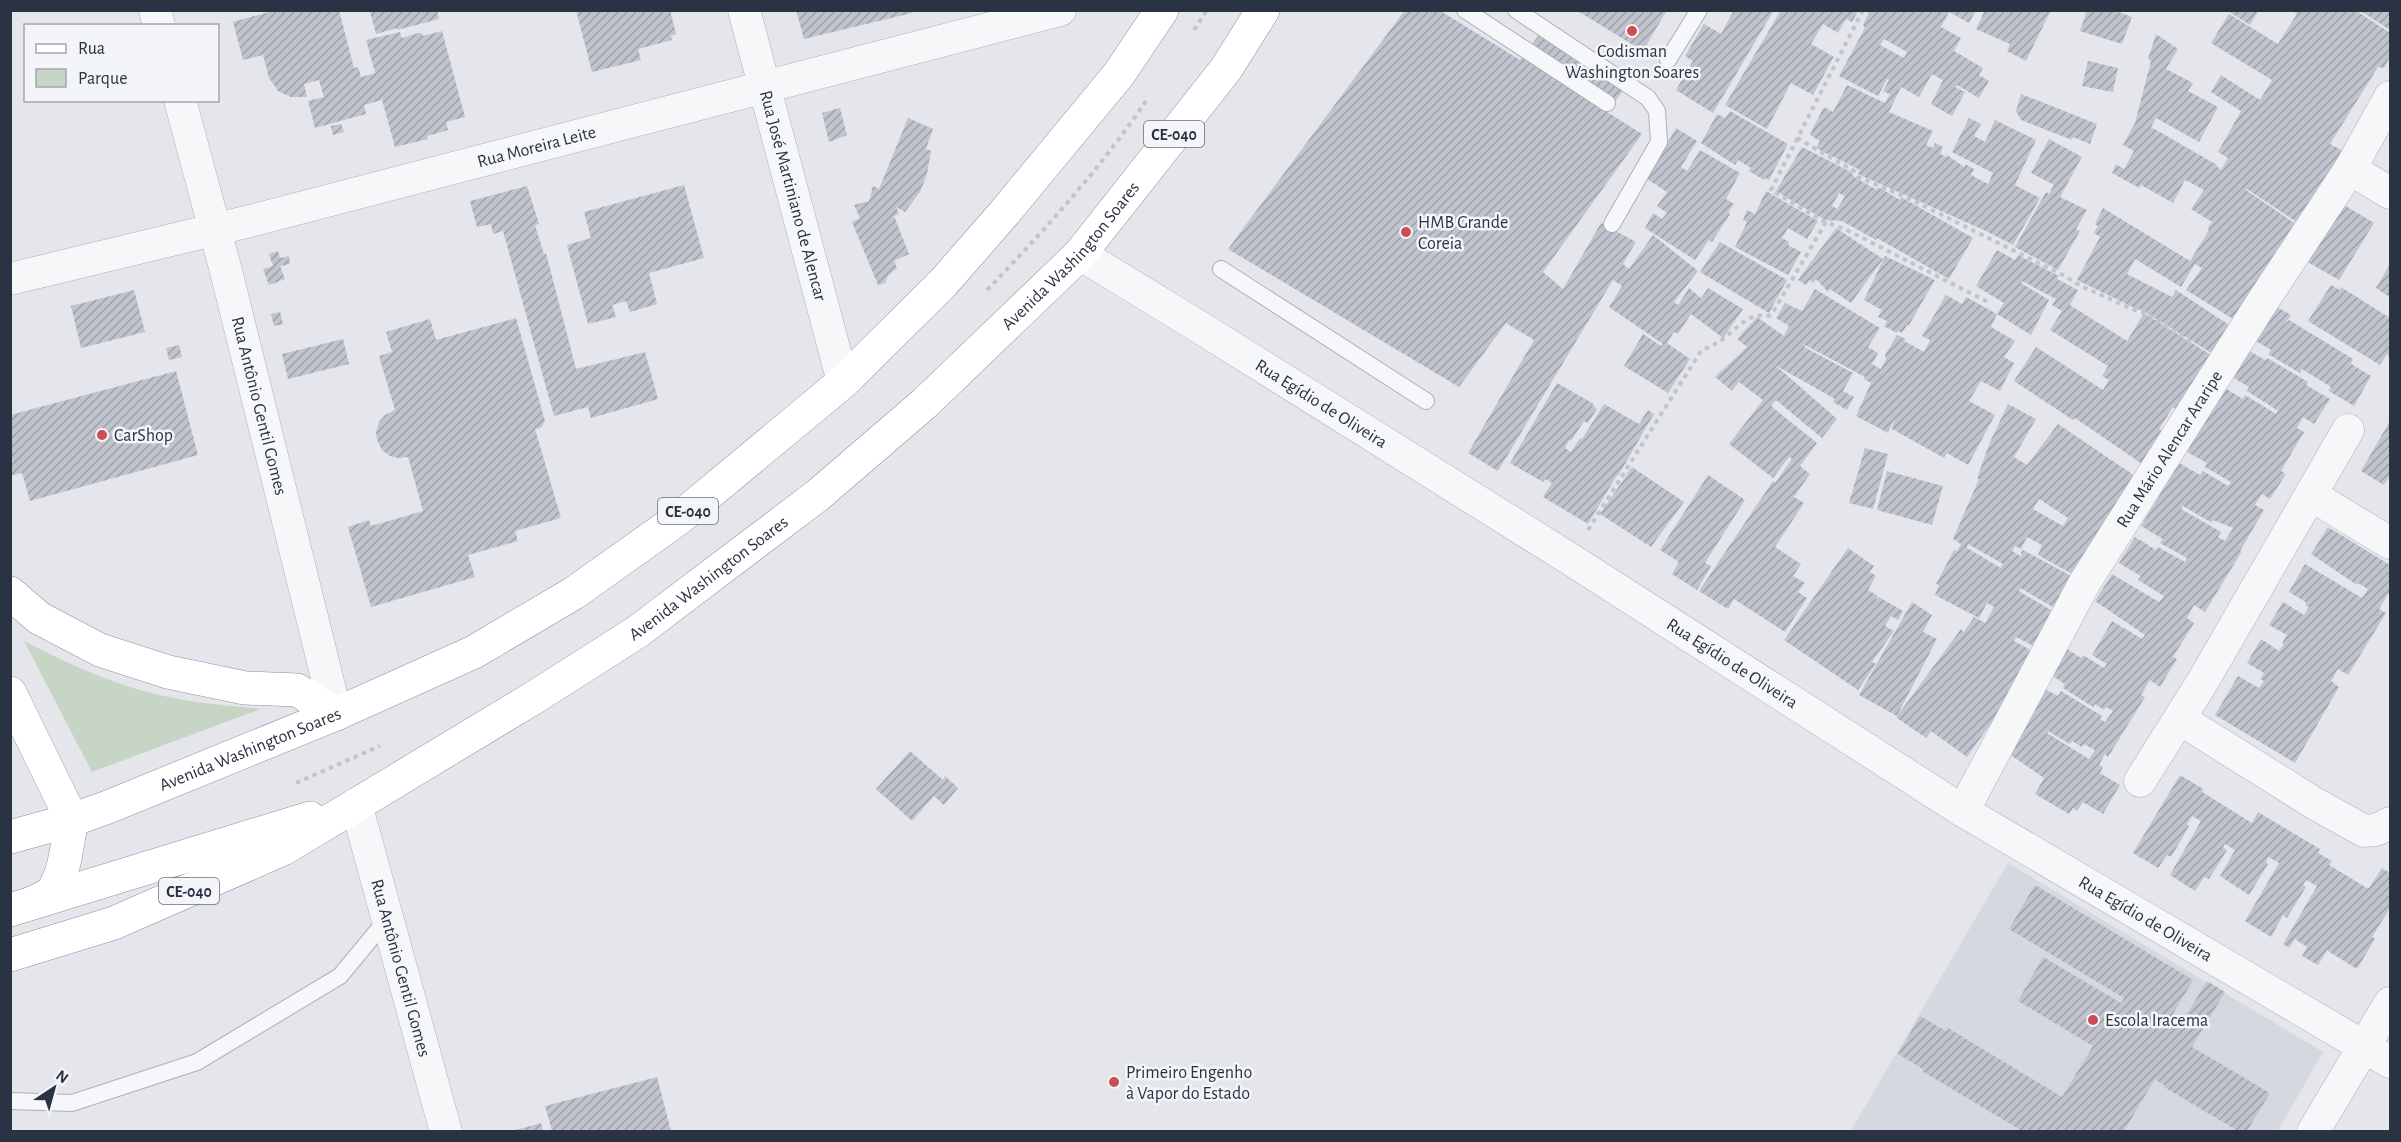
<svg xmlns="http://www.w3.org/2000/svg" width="2401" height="1142" viewBox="0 0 2401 1142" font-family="'Alegreya Sans',sans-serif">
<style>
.built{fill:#d6d8e0}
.park{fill:#c7d5c5}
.building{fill:url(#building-hatch);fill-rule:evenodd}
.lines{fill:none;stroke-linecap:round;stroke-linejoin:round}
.service-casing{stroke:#acb0b9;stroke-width:18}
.minor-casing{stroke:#acb0b9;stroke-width:33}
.primary-casing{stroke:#a3a9b7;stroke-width:34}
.trunk-casing{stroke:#8b92a2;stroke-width:34}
.path{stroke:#c1c4ca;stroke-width:4;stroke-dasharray:4.5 4.5;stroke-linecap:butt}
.service{stroke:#f6f7f9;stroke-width:16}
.minor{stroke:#f6f7f9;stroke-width:32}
.primary{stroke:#fff;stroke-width:33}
.trunk{stroke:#fff;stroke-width:33}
.poi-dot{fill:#cc4d52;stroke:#f3f5f8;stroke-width:2}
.labels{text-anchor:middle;stroke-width:5;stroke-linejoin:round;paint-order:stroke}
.shield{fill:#f3f5f8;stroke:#676c79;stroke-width:1.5}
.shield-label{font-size:16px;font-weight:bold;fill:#2b3243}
.poi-label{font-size:18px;fill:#2b3243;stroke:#f3f5f8;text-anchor:start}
.street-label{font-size:18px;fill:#2b3243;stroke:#f3f5f8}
</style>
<defs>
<pattern id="building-hatch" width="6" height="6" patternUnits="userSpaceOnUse" patternTransform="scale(1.5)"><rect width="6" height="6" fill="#c1c4ce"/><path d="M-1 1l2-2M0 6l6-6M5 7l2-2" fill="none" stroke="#9da0a9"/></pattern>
</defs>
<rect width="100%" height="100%" fill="#e4e6eb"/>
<path class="built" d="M2008,863L2323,1052L2278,1131L1850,1132Z"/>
<path class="park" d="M24,641C63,661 105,681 147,692C184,702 223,705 261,709L92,772Z"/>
<g class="building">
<path d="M276,10H339L354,68L358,67L361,77L375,73L366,40L400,32L402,38L418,33H422L423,36L442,31L465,117L446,122L448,130L427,136L428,139L395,147L382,100L364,105L366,114L315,128L308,101L324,97L319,80L304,84L307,97H291L278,91L269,78L263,55L243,60L233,22Z"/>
<path d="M376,10H437L439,19L397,30V28L376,34L370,12Z"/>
<path d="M576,10H670L676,34L671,36L672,40L638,49L641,60L592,72Z"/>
<path d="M796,10H911L912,13L804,39Z"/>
<path d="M1405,10H1439L1520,60L1539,35L1625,88L1607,112L1642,134L1543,272L1563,289L1601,223L1636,242L1623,264L1629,269L1653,235L1698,271L1674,302L1678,305L1689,288L1701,298L1708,288L1743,309L1723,338L1691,314L1678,334L1674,332L1667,343L1690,359L1668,393L1624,366L1643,334L1661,346L1663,344L1609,307L1622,286L1613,280L1498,471L1468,453L1534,340L1506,323L1459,387L1228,249Z"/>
<path d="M1576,10H1667L1643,51Z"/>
<path d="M1734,10H1774L1713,113L1676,90L1693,61L1685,56L1704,24L1721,34Z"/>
<path d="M1781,10H1859L1852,22L1846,19L1838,33L1823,24L1811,44L1834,57L1832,60L1813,95L1791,83L1767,129L1725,105Z"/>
<path d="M1870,10H1976L1969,23L1949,12L1941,27L1961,38L1954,51L1983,68L1979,75L1989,81L1979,98L1957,85L1955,87L1965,92L1952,116L1931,104L1943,80L1932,74L1919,97L1901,87L1889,112L1933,131L1926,145L1933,148L1935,143L1943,147L1940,154L1947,157V155L1964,167L1965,164L1974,169L1971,175L1988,184L1993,173L1952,152L1969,118L1981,124L1974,136L1985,142L1995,120L2036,140L2015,185L2040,198L2013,245L1986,231L1858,174L1860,170L1816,148L1820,141L1810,135L1814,126L1824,107L1833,112L1847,85L1885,103L1890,94L1883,91L1889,80L1887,79L1878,96L1839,76L1865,28L1863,25ZM1884,39L1907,52L1904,58L1880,45Z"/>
<path d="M1985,10H2051L2026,61L2007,51L2010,44L1976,29Z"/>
<path d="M2087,10H2113L2132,17L2122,44L2080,31Z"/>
<path d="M2226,10H2259L2250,25Z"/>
<path d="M2291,10H2355L2390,33V57L2384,68L2378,67L2330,144L2343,151L2298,223L2247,189L2246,190L2297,225L2238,322L2186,290L2202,268L2195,264L2181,287L2135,259L2127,274L2172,297L2176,290L2229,325L2213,354L2140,309L2139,310L2077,280L2100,237L2094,233L2098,226L2095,224L2103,208L2190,261L2209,230L2207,229L2212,222L2191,209L2204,190L2197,186L2185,180L2173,203L2141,185L2139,188L2112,173L2116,164L2124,169L2134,151L2123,145L2135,123L2151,61L2148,59L2156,34L2178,49L2166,69L2193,83L2188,91L2218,107L2199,142L2156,118L2151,127L2217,165L2216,166L2221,170L2228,158L2218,152L2241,111L2211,92L2221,75L2260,100L2272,80L2211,43L2229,14L2278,44L2297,14Z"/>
<path d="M2359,10H2390V30Z"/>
<path d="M2088,61L2118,68L2113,92L2082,86Z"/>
<path d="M2021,94L2097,124L2090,144L2073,137L2072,140L2021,120L2016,111Z"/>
<path d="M840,108L847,135L829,142L822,113Z"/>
<path d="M1730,111L1788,144L1769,180L1765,178L1764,180L1749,171L1751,168L1738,160L1735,165L1701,143L1717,114L1725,118Z"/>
<path d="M908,118L933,129L926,149L931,151L927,174L920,192L905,212L896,207L899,214L894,216L909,254L894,261L897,268L888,276L885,283L878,285L852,222L860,218L854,205L869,201L873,186L879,189Z"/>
<path d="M341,124L344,132L333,135L331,126Z"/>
<path d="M1676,128L1697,141L1681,167L1687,171L1700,150L1740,173L1726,199L1734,204L1728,212L1730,214L1712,242L1709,240L1695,260L1645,228L1653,213L1662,219L1667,213L1657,206L1667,192L1647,179Z"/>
<path d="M2049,139L2082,157L2060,197L2087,210L2076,229L2080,231L2058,270L2015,247L2046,192L2049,194L2054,185L2031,173Z"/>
<path d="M1802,147L1851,172L1854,177L1877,190L1878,187L1900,200L1901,197L1973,238L1949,279L1877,238L1876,240L1842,221L1825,220L1776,191ZM1839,193L1845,196L1837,209L1832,206Z"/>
<path d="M684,185L704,258L649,273L657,304L630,312L626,301L612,305L616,317L588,324L567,245L591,238L584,212Z"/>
<path d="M527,186L539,224L535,225L544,254L546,253L576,369L645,352L658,399L591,418L588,407L554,416L503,231L493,234L491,224L477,227L470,201Z"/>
<path d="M1766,191L1818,221L1807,239L1788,228L1782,238L1789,242L1788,245L1801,252L1788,275L1735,247L1747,222L1743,220L1747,210L1755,214Z"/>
<path d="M2341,203L2374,223L2339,280L2306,261Z"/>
<path d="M1836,228L1883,259L1851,303L1830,289L1828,292L1816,279L1813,283L1810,280L1806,285L1798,280Z"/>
<path d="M1720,242L1787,280L1769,313L1700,272Z"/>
<path d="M1997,250L2015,260L2018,255L2059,276L2057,279L2078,290L2070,305L2127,341L2144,313L2214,357L2178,410L2173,407L2159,429L2166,434L2145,466L2075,418L2073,420L2014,381L2036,347L2103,390L2109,380L2102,376L2108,366L2050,330L2062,311L2052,305L2056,299L2022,281L2021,283L2049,300L2031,335L1997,314L2004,303L1976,286Z"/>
<path d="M278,251L280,258L289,256L290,264L280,266L285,279L269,285L263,269L273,266L269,254Z"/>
<path d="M1885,256L1935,280L1909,325H1907L1902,333L1898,331L1897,333L1884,326L1887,321L1878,317L1882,310L1864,300Z"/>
<path d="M2390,264V295L2388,296L2376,288Z"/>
<path d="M2331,285L2340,290L2341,287L2390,318V357L2387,354L2380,365L2308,321Z"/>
<path d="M1815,289L1880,328L1868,347L1878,353L1872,364L1881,369L1886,359L1885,355L1897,335L1906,339L1904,341L1924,352L1930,340L1922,336L1946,295L1962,304L1966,297L1997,314L1991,327L2015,341L2004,357L2014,363L2000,391L1981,381L1969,401L1995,415L1968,465L1947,453L1944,458L1892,429L1894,419L1888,433L1856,416L1871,383L1864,379L1865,377L1805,345L1804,347L1853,373L1843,391L1854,397L1847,410L1833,402L1835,399L1775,365L1837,419L1822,438L1776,400L1771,406L1817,443L1800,466L1810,474L1794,497L1804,503L1775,547L1801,564L1793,576L1805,583L1798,592L1807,598L1785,632L1734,599L1728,609L1699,591L1773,481L1775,483L1792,459L1789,457L1773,478L1729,444L1763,400L1739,382L1732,391L1715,377L1747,347L1737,339L1757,317L1784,336L1789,326L1776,318L1785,303L1802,311Z"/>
<path d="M134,290L145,332L81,348L71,306Z"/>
<path d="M2275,306L2291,315L2284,325L2289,320L2353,359L2351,364L2371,376L2354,406L2329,391L2331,387L2302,369L2300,373L2268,354L2271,350L2254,340Z"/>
<path d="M280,312L283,324L274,326L271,314Z"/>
<path d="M516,318L545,421L541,428L535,429L561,518L515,531L518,541L468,555L475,577L371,607L348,527L369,520L371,526L423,511L408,457L397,458L390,456L382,450L377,440L376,432L379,422L385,415L395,410L379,356L392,352L386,332L430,319L436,340Z"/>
<path d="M343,339L349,364L288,379L282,354Z"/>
<path d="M179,345L182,357L169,360L166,348Z"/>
<path d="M2248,350L2265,360L2267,358L2308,382L2306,385L2330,399L2314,424L2303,417L2297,428L2304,432L2281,471L2286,474L2270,499L2262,494L2256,503L2255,505L2264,510L2240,551H2242L2205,612L2194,605L2187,618L2194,623L2173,657L2177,659L2174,664L2160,687L2150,680L2141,695L2145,697L2108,757L2105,754L2099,765L2103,767L2100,773L2120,785L2103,814L2083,802L2077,811L2073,808L2069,814L2035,794L2044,778L2005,751L2045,689L2058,696L2061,691L2102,716L2100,719L2105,722L2113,711L2106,707L2104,710L2095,704L2093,707L2063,688L2065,684L2051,675L2067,649L2081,658L2083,655L2104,668L2107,664L2092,655L2112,621L2142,639L2145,635L2095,601L2112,574L2159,602L2164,596L2138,580L2141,576L2119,563L2135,537L2156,550L2158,547L2185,562L2187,558L2160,543L2163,539L2141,526L2179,463L2200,475L2203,471L2228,486L2231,482L2205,467L2207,463L2187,452L2225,388L2243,399L2245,395L2276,414L2279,408L2277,410L2247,391L2249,387L2232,377ZM2183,506L2212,523L2213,520L2233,528L2225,541L2218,537L2221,532L2181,509ZM2048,731L2070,744L2072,741L2082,747L2084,744L2095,750L2089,759L2047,733Z"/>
<path d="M176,371L198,455L30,501L22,473L10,476V415Z"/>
<path d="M1557,383L1594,404L1592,405L1597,409L1588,423L1584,421L1571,441L1569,440L1565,448L1571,452L1580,438L1582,439L1604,404L1639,424L1648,410L1654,414L1618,476L1617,475L1588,524L1543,497L1552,483L1545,479L1543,482L1510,463Z"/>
<path d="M2008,404L2036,419L2014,457L2027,465L2058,424L2138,478L2092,542L2074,575L2038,555L2042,545L2027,537L2021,549L2015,546L2012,551L2022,557L2021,553L2023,550L2073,577L2060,611L2020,588L2019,591L2056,613L2035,647L2016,637L2014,641L2034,652L2016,688L1967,757L1931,731L1926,738L1897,718V716L1859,695L1912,602L1932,615L1923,632L1937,639L1897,716L1961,629L1964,632L1974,617L1985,623L1987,620L1994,607L1987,603L1979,618L1935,595L1939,585L1936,584L1954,550L1957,551L1961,544L1953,539L1979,479L1977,478L1990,442ZM2039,499L2068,518L2063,526L2033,509ZM1968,544L2003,564L2001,568L1967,548Z"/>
<path d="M2390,421V475L2384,485L2361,471Z"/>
<path d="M1865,448L1888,454L1873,509L1849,503Z"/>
<path d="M1632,467L1684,502L1651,547L1600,514Z"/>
<path d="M1887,471L1943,486L1932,525L1877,510Z"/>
<path d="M1708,475L1745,500L1705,563L1711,566L1697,590L1672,574L1679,562L1660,550Z"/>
<path d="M2328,527L2390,565V596L2388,594L2379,609L2386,613L2348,675L2338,669L2331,681L2339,687L2295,763L2215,715L2238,676L2259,688L2264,681L2260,679L2264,673L2247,663L2261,639L2279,651L2284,644L2282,643L2287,635L2269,625L2283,602L2304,615L2309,607L2305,605L2307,603L2289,592L2305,564L2362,598L2368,589L2358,583L2357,585L2311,554Z"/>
<path d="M1848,548L1874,566L1870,572L1876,576L1868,590L1878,596L1875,601L1879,597L1903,611L1898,620L1891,616L1885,626L1894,631L1872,662L1876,664L1858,690L1784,640Z"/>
<path d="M910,751L943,780L945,776L958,788L944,805L934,796L912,821L876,789Z"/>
<path d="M2180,775L2203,789L2202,792L2252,823L2258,812L2320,849L2318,853L2332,861L2329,865L2367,888H2369L2382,868L2390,873V908L2372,937L2375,939L2357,969L2328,951V949L2318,965L2302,956L2307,947L2295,939L2289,948L2283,944L2317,886L2306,880L2303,885L2306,887L2287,918L2283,915L2271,937L2245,921L2279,863L2268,857L2266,862L2268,864L2249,895L2220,876L2235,850L2225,844L2223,847L2227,850L2209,879L2204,877L2195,891L2170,875L2201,821L2192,816L2187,824L2189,826L2171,857L2167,855L2158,868L2133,853Z"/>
<path d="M2035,885L2193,980L2169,1021L2179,1027L2207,981L2225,992L2192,1047L2270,1093L2247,1131H2238L2164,1087L2165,1086L2155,1079L2124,1131H2022L1922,1071L1923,1069L1898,1054L1920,1016L1946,1031L1948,1028L2062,1097L2093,1046L2018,1001L2043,957L2121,1003L2124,998L2009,929Z"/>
<path d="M657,1077L671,1131H552L545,1106Z"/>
<path d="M541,1123L543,1131H512Z"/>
</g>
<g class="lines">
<defs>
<g id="service">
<path d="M1465,10L1607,103"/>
<path d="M1516,10L1648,98L1657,111L1659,142L1612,224"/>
<path d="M1668,60L1699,10"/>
<path d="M1221,269L1426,401"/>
<path d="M10,1101L72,1103L197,1062L340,976L388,918"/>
</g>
<g id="minor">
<path d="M155,10L159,26"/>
<path id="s1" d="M744,10L843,382"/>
<path id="s2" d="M180,100L226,271L336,714"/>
<path d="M2350,169L2390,193"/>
<path id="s3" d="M1080,254L1201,328L1570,559L1963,811L2390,1062"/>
<path id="s4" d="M10,279L250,221L1060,10"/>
<path d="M2311,495L2390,543"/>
<path d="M2180,719L2314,803L2364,831L2376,830L2390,823"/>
<path d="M2140,781L2203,681L2348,430"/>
<path id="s5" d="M356,804L446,1132"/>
<path id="s6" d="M1963,811L2085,582L2259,307L2350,169L2390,97"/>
<path d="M2313,1132L2390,1003"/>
</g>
<path id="primary" d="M10,693L72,820"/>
<g id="trunk">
<path d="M10,593L39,618L100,650L168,672L245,688L297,690L336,714"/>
<path id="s7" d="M10,837L72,820L108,807L336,714L474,652L574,593L678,519L843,382L943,283L1005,212L1119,74L1162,10"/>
<path d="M34,902C41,899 49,896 54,889C66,869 67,842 72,820"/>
<path d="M10,910L310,818"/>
<path id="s8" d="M10,955L114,923L283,849L535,697L637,632L818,495L925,403L1080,254L1226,69L1263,10"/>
</g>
</defs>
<use href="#service" class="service-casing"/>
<use href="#minor" class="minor-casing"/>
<use href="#primary" class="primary-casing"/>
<use href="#trunk" class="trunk-casing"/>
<g class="path">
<path d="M1863,10L1771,190L1823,221L1845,229L1990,303"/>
<path d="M1194,30L1207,10"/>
<path d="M1797,138L1854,171L1858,177L1908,198L2059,273L2083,287L2139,312H2144L2194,344"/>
<path d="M987,290C1044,231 1100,169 1146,101"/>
<path d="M1588,530L1701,351C1707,348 1713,345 1719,342C1735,331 1748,311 1769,316L1773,312L1826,222"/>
<path d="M296,783L380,746"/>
</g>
<use href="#service" class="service"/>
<use href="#minor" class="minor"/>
<use href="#primary" class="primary"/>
<use href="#trunk" class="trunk"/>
</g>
<g class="poi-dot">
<circle cx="1632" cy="31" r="6"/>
<circle cx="1406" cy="232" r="6"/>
<circle cx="102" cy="435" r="6"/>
<circle cx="2093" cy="1020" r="6"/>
<circle cx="1114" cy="1082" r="6"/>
</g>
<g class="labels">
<g class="shield">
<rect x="1144" y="121" width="60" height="26" rx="4.5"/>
<rect x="658" y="498" width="60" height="26" rx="4.5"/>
<rect x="159" y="878" width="60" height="26" rx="4.5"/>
</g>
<g class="shield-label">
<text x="1174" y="140">CE-040</text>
<text x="688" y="517">CE-040</text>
<text x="189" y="897">CE-040</text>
</g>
<g class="poi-label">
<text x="1632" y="57" text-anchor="middle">Codisman<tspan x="1632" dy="21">Washington Soares</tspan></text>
<text x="1418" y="228">HMB Grande<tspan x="1418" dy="21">Coreia</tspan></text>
<text x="114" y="441">CarShop</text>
<text x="2105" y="1026">Escola Iracema</text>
<text x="1126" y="1078">Primeiro Engenho<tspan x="1126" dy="21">à Vapor do Estado</tspan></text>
</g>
<g class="street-label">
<text dy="6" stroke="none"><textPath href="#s4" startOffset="543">Rua Moreira Leite</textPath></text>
<text dy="6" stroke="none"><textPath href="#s1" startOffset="192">Rua José Martiniano de Alencar</textPath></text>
<text dy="6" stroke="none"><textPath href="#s8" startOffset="1284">Avenida Washington Soares</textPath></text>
<text dy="6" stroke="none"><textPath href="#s3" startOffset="284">Rua Egídio de Oliveira</textPath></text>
<text dy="6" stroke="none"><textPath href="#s2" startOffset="316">Rua Antônio Gentil Gomes</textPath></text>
<text dy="6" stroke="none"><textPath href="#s6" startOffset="417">Rua Mário Alencar Araripe</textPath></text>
<text dy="6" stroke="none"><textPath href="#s8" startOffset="798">Avenida Washington Soares</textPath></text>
<text dy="6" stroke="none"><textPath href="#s3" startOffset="770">Rua Egídio de Oliveira</textPath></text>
<text dy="6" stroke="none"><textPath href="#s7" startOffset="256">Avenida Washington Soares</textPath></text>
<text dy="6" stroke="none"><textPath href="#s3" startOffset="1256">Rua Egídio de Oliveira</textPath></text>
<text dy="6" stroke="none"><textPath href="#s5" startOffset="170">Rua Antônio Gentil Gomes</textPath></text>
</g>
</g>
<rect width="2401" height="1142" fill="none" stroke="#2b3243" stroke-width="24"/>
<rect x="24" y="24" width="195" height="78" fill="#f3f5f8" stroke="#a3a7b0" stroke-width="1.5"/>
<rect x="36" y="44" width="30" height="9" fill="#ffffff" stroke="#a3a7b0" stroke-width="1.5"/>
<text x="78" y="54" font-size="18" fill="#2b3243">Rua</text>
<rect x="36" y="69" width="30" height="18" fill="#c7d5c5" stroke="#a3a7b0" stroke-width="1.5"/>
<text x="78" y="84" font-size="18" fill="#2b3243">Parque</text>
<g transform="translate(54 1088) rotate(36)" stroke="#f3f5f8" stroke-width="4.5" paint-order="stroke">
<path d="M0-4.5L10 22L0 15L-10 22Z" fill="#2b3243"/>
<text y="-9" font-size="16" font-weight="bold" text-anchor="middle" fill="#2b3243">N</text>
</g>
</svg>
